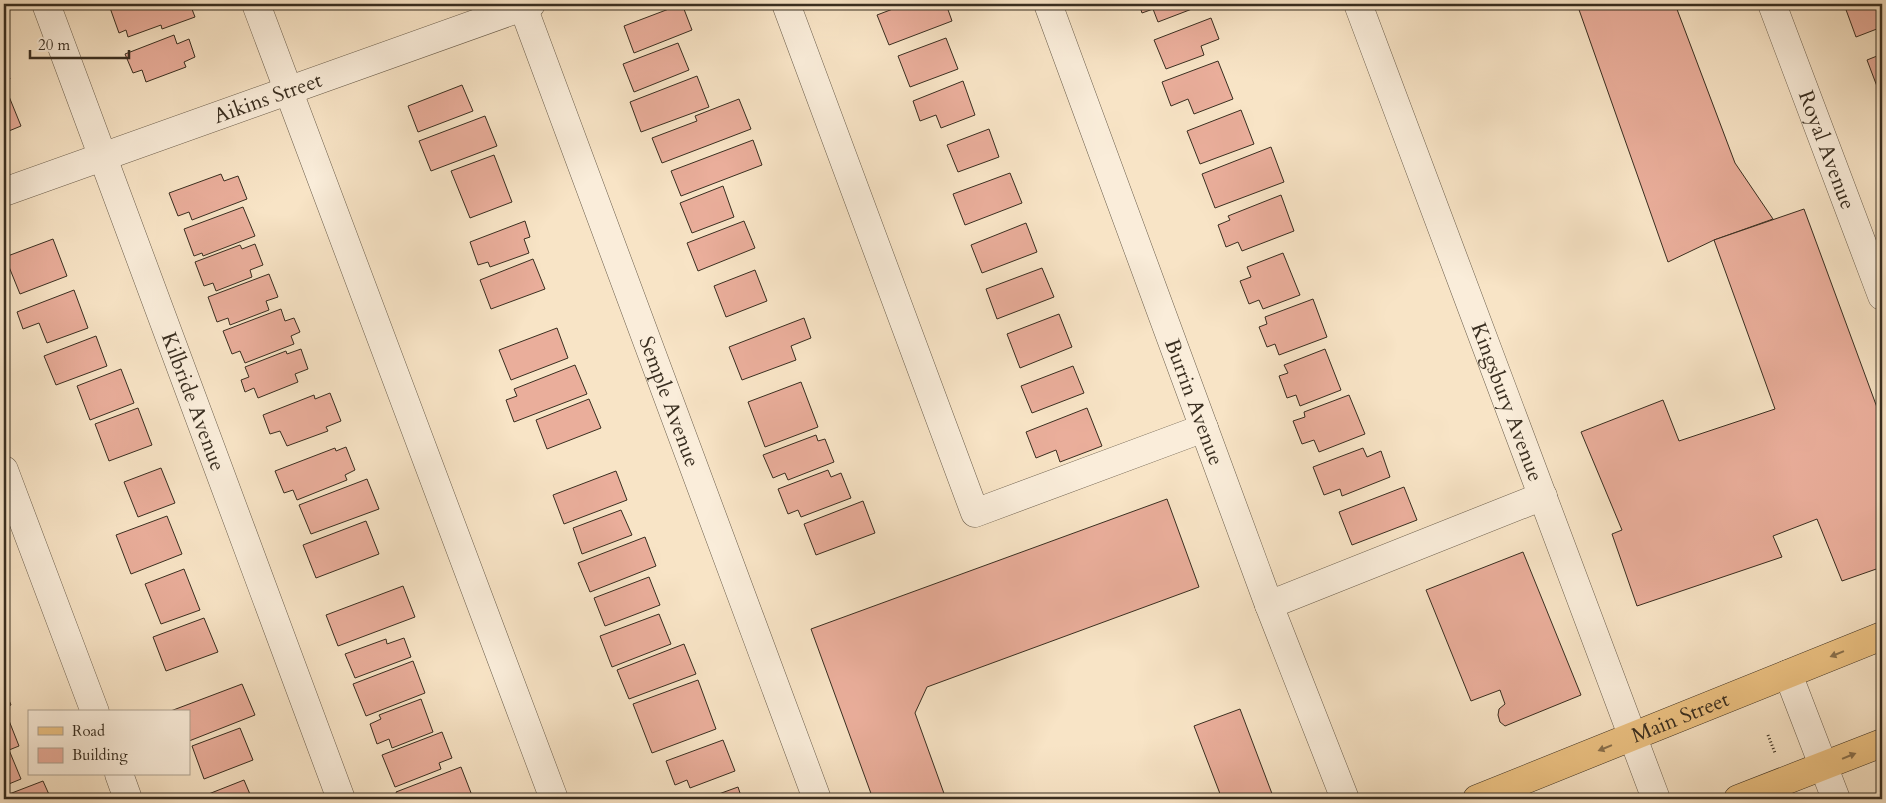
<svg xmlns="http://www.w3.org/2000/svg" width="1886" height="803" viewBox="0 0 1886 803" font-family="Cardo,serif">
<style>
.building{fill:#eaae9b;stroke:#392e20}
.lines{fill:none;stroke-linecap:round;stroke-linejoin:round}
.minor-casing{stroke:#695c4a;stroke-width:29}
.major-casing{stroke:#392e20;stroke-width:29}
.path{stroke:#392e20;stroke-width:3;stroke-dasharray:1 2.5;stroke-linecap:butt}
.minor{stroke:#faedda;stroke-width:28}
.major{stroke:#ecc283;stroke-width:28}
.oneway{fill:#8a714d}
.labels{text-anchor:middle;stroke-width:5;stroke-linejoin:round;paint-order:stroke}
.street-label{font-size:21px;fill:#392e20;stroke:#faedda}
</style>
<rect width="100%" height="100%" fill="#f8e4c6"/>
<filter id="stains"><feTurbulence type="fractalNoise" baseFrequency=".004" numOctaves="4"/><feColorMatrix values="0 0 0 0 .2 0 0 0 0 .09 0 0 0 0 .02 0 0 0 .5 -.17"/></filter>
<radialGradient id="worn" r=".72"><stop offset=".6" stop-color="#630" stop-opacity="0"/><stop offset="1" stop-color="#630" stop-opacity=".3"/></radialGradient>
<g class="building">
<path d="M113,4H190L195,17L162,29L161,25L128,37L126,30L119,33L109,5Z"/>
<path d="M682,4L692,30L634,53L624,26Z"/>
<path d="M906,4H946L952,21L889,45L877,15Z"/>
<path d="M1139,4H1205L1158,22L1153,9L1142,13Z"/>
<path d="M1577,4H1675L1735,163L1773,219L1714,240L1668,262Z"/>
<path d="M1852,4H1882V27L1856,37L1845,7Z"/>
<path d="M1211,18L1219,39L1201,46L1204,55L1166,69L1154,40Z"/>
<path d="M174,35L177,44L189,39L195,57L184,62L186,67L146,82L142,70L133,73L125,54Z"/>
<path d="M946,38L958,69L910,87L898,56Z"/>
<path d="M678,43L689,70L634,92L623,64Z"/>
<path d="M1882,54V88L1878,89L1867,60Z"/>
<path d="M1218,61L1233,99L1194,114L1188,99L1171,106L1162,82Z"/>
<path d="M4,62L10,79L4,81Z"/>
<path d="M697,76L709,107L641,132L630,102Z"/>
<path d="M963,81L975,115L941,128L936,115L920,121L913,101Z"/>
<path d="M462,85L473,111L418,132L408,106Z"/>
<path d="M8,94L21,126L4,133V95Z"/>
<path d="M739,99L751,129L662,163L652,138L697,121L695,116Z"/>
<path d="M1241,110L1254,144L1200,164L1187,131Z"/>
<path d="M485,116L497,146L431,171L419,141Z"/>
<path d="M989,129L999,157L958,172L947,145Z"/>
<path d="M753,140L762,165L681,196L671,171Z"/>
<path d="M1271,147L1284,182L1215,208L1202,174Z"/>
<path d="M494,155L512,202L470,218L451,171Z"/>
<path d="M1010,173L1022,203L965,225L953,194Z"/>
<path d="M221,174L224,181L238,176L247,199L192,220L189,212L178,216L169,193Z"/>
<path d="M723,186L734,217L692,233L680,203Z"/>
<path d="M1281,195L1294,231L1242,251L1238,242L1226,247L1218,225L1230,220L1228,216Z"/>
<path d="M243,207L255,236L203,256L202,253L194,256L184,229Z"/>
<path d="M1804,209L1882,421V567L1842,581L1817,519L1773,536L1782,557L1637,606L1612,534L1622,530L1581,432L1663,400L1679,441L1775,409L1714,240Z"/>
<path d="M525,221L530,237L524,239L529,253L490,267L488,262L478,265L470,242Z"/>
<path d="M744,221L755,248L698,271L687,243Z"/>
<path d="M1026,223L1037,252L982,273L971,245Z"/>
<path d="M53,239L67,276L20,294L5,257Z"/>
<path d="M255,244L263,265L250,270L252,277L216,291L213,283L204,286L195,262L240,245L242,249Z"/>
<path d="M1283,253L1300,295L1263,309L1259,300L1249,304L1240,281L1251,277L1247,267Z"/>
<path d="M533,259L545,289L491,309L480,280Z"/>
<path d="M1042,268L1054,297L997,319L986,289Z"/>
<path d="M755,270L767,301L726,317L714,286Z"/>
<path d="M269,274L278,297L266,301L269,310L230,325L228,318L217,322L208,297Z"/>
<path d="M74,290L88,328L47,343L39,323L23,329L17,312Z"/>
<path d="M1313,299L1327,337L1279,355L1275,344L1267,347L1259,327L1267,324L1265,317Z"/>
<path d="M281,309L285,321L294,318L300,332L291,336L294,344L245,363L240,351L232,354L223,331Z"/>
<path d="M1059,314L1072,347L1020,368L1007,334Z"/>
<path d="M804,318L811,338L791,346L796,360L742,380L729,347Z"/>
<path d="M557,328L568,358L511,380L499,350Z"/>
<path d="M96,336L107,366L56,385L44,356Z"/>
<path d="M301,349L308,369L295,374L298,382L258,398L254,388L245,392L241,380L249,377L245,367L286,351L287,354Z"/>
<path d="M1325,349L1341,390L1300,406L1296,395L1287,398L1279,376L1288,373L1284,365Z"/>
<path d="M575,365L587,394L514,422L506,400L517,396L514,389Z"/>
<path d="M1073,366L1084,393L1032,413L1021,386Z"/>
<path d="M121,369L134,403L90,420L77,386Z"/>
<path d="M801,382L818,427L765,447L748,402Z"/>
<path d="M330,393L341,421L326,427L328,431L287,446L280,431L270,434L263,415L314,395L315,399Z"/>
<path d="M1349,395L1365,434L1319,452L1314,440L1302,444L1293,421L1305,417L1304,412Z"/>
<path d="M589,399L601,428L547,449L536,420Z"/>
<path d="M138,408L152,445L109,461L95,424Z"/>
<path d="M1087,408L1102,446L1060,462L1056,450L1036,458L1026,432Z"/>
<path d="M816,435L818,441L825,439L834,462L788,480L785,473L773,478L763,455Z"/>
<path d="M346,447L355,470L345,475L347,480L297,500L293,490L284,493L275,471L335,448L336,451Z"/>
<path d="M1363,448L1367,457L1381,451L1390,477L1342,496L1340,489L1324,495L1313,467Z"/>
<path d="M161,468L175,503L138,517L124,482Z"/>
<path d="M828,470L831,477L841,473L851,498L801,517L798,510L788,514L778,489Z"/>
<path d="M616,471L627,500L564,524L553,495Z"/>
<path d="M367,479L379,509L311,534L299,505Z"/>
<path d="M1404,487L1417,520L1352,545L1339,512Z"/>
<path d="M1167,499L1199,587L927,687L915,713L946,799H873L811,629Z"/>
<path d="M863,501L875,533L816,555L804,524Z"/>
<path d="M621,510L632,535L582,554L573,528Z"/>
<path d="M167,516L182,554L131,574L116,535Z"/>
<path d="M366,521L379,554L316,578L303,545Z"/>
<path d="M645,537L656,566L590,592L578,563Z"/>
<path d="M1523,552L1581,695L1505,726L1500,722L1498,715L1499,709L1505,704L1500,690L1471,701L1426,590Z"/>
<path d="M184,569L200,610L161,624L145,584Z"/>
<path d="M649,577L660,605L605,626L594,598Z"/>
<path d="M403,586L415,617L338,646L326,615Z"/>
<path d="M659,614L671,644L612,667L600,636Z"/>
<path d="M204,618L218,652L166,671L153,637Z"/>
<path d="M404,638L411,657L355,678L345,654L386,639L387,644Z"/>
<path d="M684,644L696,674L629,699L617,670Z"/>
<path d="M413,661L425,693L366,716L353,684Z"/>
<path d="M698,680L716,729L652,753L633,704Z"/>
<path d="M242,684L255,715L189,741V712H168Z"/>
<path d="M4,688L11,705L4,708Z"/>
<path d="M421,699L433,732L392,748L389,739L377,744L370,724L381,719L379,715Z"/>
<path d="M1240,709L1274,799H1222L1194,726Z"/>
<path d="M6,713L19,746L9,750L21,779L4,786V714Z"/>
<path d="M240,728L253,760L204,779L192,746Z"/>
<path d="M442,732L452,758L439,763L441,769L395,787L382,755Z"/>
<path d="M723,740L735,771L690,788L687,780L675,785L666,761Z"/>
<path d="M461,767L473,798L398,799L396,792Z"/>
<path d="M244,780L252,799H207L206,795Z"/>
<path d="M43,781L51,799H4V796Z"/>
<path d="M738,787L742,799H705Z"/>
</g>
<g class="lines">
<defs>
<g id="minor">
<path id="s1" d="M46,4L341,799"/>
<path d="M256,4L554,799"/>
<path id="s2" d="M522,4L817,799"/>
<path d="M786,4L975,513L1204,428"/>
<path id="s3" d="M1048,4L1269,605L1345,799"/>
<path id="s4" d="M1358,4L1656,799"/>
<path id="s5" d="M1772,4L1882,296"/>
<path id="s6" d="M4,192L531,4"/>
<path d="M4,470L95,712"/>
<path d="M1269,605L1543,496"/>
<path d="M1788,674L1836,799"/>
<path d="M119,774L128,799"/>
</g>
<g id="major">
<path id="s7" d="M1477,799L1882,636"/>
<path d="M1738,799L1882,743"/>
</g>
</defs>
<use href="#minor" class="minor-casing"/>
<use href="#major" class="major-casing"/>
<path class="path" d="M1768,735L1775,753"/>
<use href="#minor" class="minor"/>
<use href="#major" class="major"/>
</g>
<defs><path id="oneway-solid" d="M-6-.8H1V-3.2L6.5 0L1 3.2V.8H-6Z" transform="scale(1.25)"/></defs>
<g class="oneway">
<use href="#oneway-solid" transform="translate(1837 654) rotate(158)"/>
<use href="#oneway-solid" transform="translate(1605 748) rotate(158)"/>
<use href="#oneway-solid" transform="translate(1849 756) rotate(-22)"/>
</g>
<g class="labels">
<g class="street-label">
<text dy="7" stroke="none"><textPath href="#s6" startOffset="280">Aikins Street</textPath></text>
<text dy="7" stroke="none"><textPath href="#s5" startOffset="156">Royal Avenue</textPath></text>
<text dy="7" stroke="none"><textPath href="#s1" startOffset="424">Kilbride Avenue</textPath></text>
<text dy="7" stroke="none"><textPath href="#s4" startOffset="425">Kingsbury Avenue</textPath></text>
<text dy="7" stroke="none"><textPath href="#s2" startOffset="424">Semple Avenue</textPath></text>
<text dy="7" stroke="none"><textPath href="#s3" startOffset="424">Burrin Avenue</textPath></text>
<text dy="7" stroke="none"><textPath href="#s7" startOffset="219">Main Street</textPath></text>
</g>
</g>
<rect width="1886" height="803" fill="none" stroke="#f8e4c6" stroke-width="20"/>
<rect x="5" y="5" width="1876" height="793" fill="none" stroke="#392e20" stroke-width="2.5"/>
<rect x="10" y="10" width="1866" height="783" fill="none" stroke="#392e20"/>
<rect x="28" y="710" width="162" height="65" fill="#faedda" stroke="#ada190"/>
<rect x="38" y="727" width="25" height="8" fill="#ecc283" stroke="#ada190"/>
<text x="72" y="736" font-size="15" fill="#392e20">Road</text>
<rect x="38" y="748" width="25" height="15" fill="#eaae9b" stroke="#ada190"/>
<text x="72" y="760" font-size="15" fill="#392e20">Building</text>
<path d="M30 50v8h99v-8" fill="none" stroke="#392e20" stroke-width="2.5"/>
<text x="38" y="50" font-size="15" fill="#392e20" stroke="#faedda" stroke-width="4" paint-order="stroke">20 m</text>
<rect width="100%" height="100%" filter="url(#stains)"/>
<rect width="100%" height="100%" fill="url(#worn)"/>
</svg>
